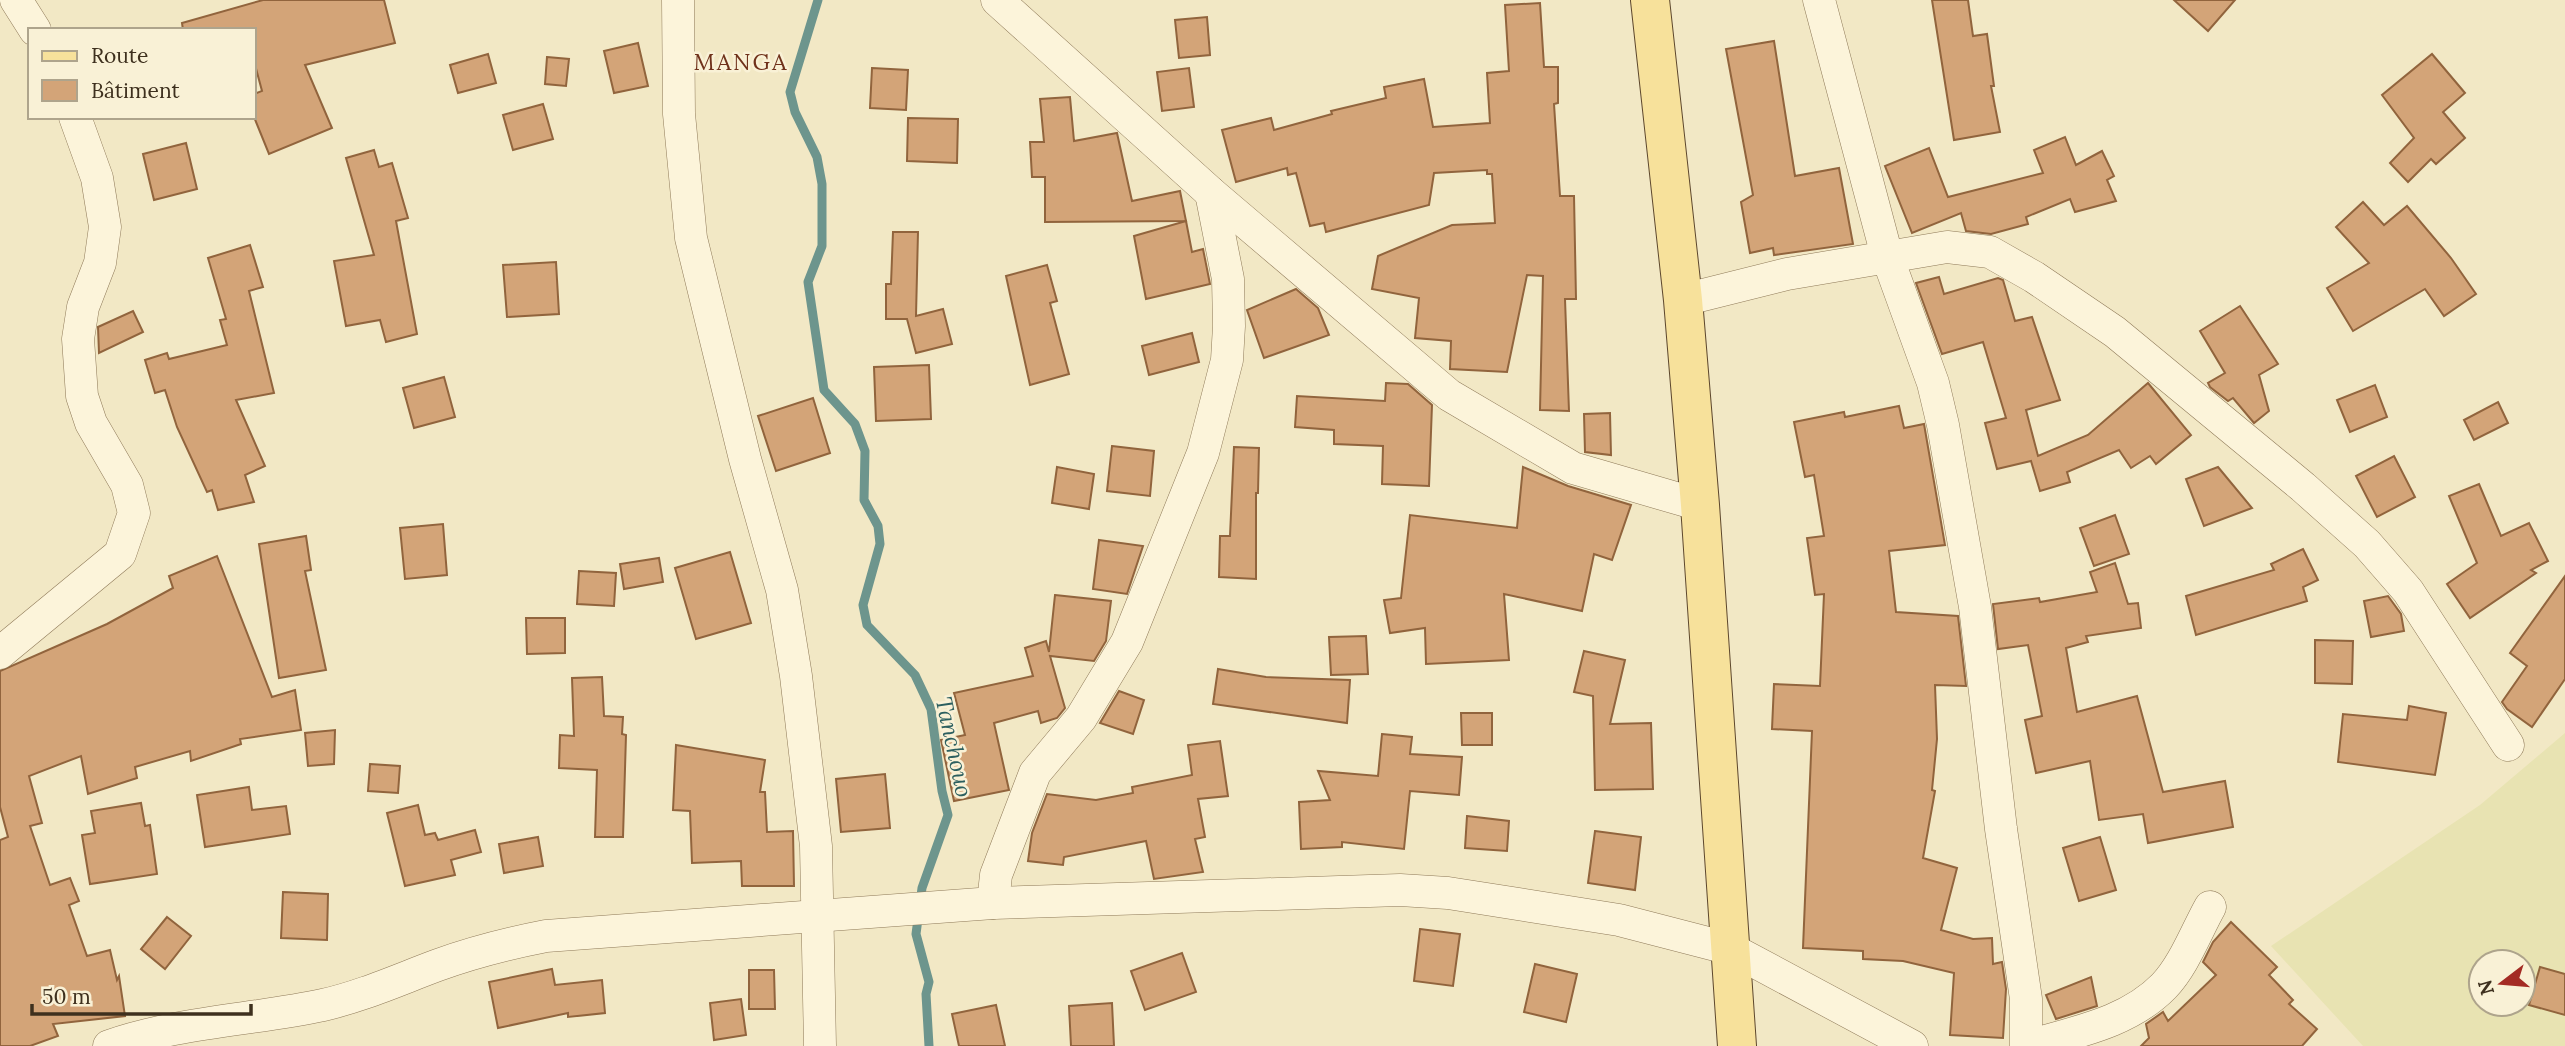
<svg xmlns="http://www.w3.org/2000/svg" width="2565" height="1046" viewBox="0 0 2565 1046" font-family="Lora,serif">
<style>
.farmland{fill:#e8e3b2;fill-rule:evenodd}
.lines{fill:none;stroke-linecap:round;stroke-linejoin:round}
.stream{stroke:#6d958d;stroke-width:9}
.building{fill:#d3a478;stroke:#91643d;stroke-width:2}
.minor-casing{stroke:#8f7a59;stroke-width:33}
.major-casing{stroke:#5d472d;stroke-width:40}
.minor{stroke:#fcf4da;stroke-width:32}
.major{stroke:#f7e19b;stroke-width:38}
.labels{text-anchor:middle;stroke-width:5;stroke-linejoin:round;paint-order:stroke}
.neighbourhood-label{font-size:23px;letter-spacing:2px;fill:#6f311a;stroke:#f9f1d6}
.water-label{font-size:23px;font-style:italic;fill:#2c5f5f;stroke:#f9f1d6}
</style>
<rect width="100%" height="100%" fill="#f2e8c5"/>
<path class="farmland" d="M2565,733V1046H2363L2271,946L2480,805ZM2481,962H2523V1004H2481Z"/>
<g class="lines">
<path class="stream" d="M818,0L790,92L795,112L817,157L822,184V246L808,282L824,390L855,424L865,451L864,500L878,526L880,544L863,605L867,625L915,675L931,709L942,791L948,815L922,888L916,934L929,982L926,994L929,1046"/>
</g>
<g class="building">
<path d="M263,0H384L395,43L305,65L332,128L269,154L254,117V94L262,91L254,61V30H183L182,23Z"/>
<path d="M1932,0H1968L1973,36L1987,34L1994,86H1991L2000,132L1954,140Z"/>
<path d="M2174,0H2235L2208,31Z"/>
<path d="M1540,3L1544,67H1558V103L1554,104L1560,196H1574L1576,299H1565L1569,411L1540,410L1543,276L1527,275L1507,372L1450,369L1451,341L1415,338L1419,298L1372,289L1378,256L1452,225L1495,223L1492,174H1487V170L1434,173L1429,205L1326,232L1324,223L1310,226L1296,173L1288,175L1287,168L1236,182L1222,130L1271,118L1274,130L1332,114L1331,111L1386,98L1384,87L1424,79L1433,127L1490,123L1487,73L1509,71L1505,5Z"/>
<path d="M1207,17L1210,55L1179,58L1175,20Z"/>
<path d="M1774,41L1795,176L1839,168L1853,244L1774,255L1773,248L1750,253L1741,202L1753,195L1726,49Z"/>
<path d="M638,43L648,86L614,93L604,51Z"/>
<path d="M488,54L496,83L458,93L450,65Z"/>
<path d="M2432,54L2465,93L2443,112L2465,138L2436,164L2431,159L2408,182L2390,163L2414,138L2382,95Z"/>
<path d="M547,57L569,59L566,86L545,84Z"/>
<path d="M872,68L908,70L906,110L870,108Z"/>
<path d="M1189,68L1194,107L1162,111L1157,72Z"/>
<path d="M1070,97L1074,141L1117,133L1132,201L1180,191L1186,221L1045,222V177H1032L1030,142H1044L1040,99Z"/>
<path d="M543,104L553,139L513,150L503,115Z"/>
<path d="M908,118L958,119L957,163L907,161Z"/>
<path d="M2065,137L2076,165L2102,151L2114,176L2107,180L2116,201L2075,212L2070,199L2026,217L2028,224L1991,234L1966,231L1961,213L1912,233L1885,166L1929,148L1948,197L2043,173L2034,150Z"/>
<path d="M186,143L197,189L154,200L143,154Z"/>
<path d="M374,150L379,167L392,163L408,218L396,221L417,334L386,342L380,320L346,326L334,261L374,255L346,158Z"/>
<path d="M2363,202L2384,225L2407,206L2451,258L2476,294L2444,316L2425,289L2353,331L2327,288L2369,263L2336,227Z"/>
<path d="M1186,221L1192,252L1203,249L1210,284L1146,299L1134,236Z"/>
<path d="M893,232H918L916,316L943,309L952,344L916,353L907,319H886V284H891Z"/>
<path d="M250,245L263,287L249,291L274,393L236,400L265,466L245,475L254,502L218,510L212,490L207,492L177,427L165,390L155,393L145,360L167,353L169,359L227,345L220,320L226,319L208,258Z"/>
<path d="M556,262L559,314L507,317L503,265Z"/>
<path d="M1047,265L1057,301L1050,303L1069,374L1030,385L1006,276Z"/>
<path d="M1939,277L1944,294L1998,278L2003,280L2015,321L2032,317L2060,400L2026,410L2038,456L2088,435L2148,383L2191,435L2156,464L2150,456L2131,468L2119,450L2067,472L2070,482L2040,491L2031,461L1997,469L1985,423L2006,418L1983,342L1942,354L1916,283Z"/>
<path d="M1296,289L1318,308L1329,335L1264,358L1247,310Z"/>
<path d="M2240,306L2278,364L2259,375L2269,411L2254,423L2233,398L2228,401L2210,387L2208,383L2225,373L2200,331Z"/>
<path d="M133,311L143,332L99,353L98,327Z"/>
<path d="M1192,333L1199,362L1149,375L1142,346Z"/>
<path d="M929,365L931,419L876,421L874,367Z"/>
<path d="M444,377L455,417L414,428L403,388Z"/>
<path d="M1386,383L1408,384L1432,405L1429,486L1382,484L1383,446L1334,444V430L1295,427L1297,396L1385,401Z"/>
<path d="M2375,385L2387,417L2350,432L2337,400Z"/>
<path d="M813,398L830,453L776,471L758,416Z"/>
<path d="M2498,402L2508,423L2474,440L2464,420Z"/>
<path d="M1899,406L1904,428L1924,424L1945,545L1889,551L1896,612L1958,616L1966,686L1935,685L1937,739L1932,790L1935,791L1923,858L1957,868L1941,930L1973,939L1992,938L1993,964L2002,962L2006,989L2003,1038L1950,1035L1954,973L1903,961L1863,959V951L1803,948L1812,731L1772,729L1774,684L1820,686L1824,594L1815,595L1807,538L1824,536L1814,475L1805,477L1794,422L1844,412L1845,417Z"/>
<path d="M1610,413L1611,455L1585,452L1584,414Z"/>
<path d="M1112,446L1154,451L1150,496L1107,491Z"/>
<path d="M1234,447L1259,448L1258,493H1256V579L1219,577L1220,536H1230Z"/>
<path d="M2394,456L2415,497L2377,517L2356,476Z"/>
<path d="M1057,467L1094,474L1089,509L1052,503Z"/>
<path d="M1523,467L1568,486L1631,505L1612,560L1594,554L1582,611L1504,594L1509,660L1426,664L1425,628L1390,633L1384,600L1401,598L1410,515L1517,528Z"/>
<path d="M2218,467L2252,508L2204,526L2186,479Z"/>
<path d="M2479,484L2501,536L2529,523L2548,561L2531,570L2536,573L2470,618L2447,584L2477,563L2449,496Z"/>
<path d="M2115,515L2129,554L2094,566L2080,528Z"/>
<path d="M443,524L447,575L405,579L400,528Z"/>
<path d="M306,536L311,570L305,571L326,670L279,678L259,544Z"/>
<path d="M1099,540L1143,546L1127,594L1093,589Z"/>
<path d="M2303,549L2318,580L2303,587L2307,601L2196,635L2186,596L2274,570L2271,564Z"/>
<path d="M730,552L751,623L696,639L675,568Z"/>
<path d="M217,556L272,697L295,690L301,730L240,739L241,744L191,761L190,751L135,767L137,778L88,794L81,756L29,776L42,823L30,826L50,885L70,878L79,901L69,905L87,956L110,950L117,980L119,976L125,1016L53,1024L58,1036L30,1046H0V840L8,837L0,807V671L107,624L173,588L169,576Z"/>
<path d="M659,558L663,582L624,589L620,564Z"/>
<path d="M2115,563L2128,604L2138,603L2141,628L2086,636L2088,642L2066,648L2077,712L2137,696L2163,792L2225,781L2233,827L2148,843L2143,814L2099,820L2090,761L2036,773L2025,720L2042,716L2028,645L1998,649L1993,604L2039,598L2040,602L2097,592L2090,572Z"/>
<path d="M579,571L616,573L614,606L577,604Z"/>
<path d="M2565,576V679L2532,727L2507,709L2502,702L2527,666L2510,653Z"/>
<path d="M1055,595L1111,601L1106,641L1094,661L1050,656L1065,708L1057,718L1041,723L1038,711L994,723L1009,790L954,801L941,740L965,735L954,693L1033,676L1025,648L1046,641L1049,652Z"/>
<path d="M2388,596L2401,614L2404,631L2371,637L2364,601Z"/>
<path d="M526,618H565V653L527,654Z"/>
<path d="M1366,636L1368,674L1331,675L1329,637Z"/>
<path d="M2315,640L2353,641L2352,684L2315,683Z"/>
<path d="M1584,651L1625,660L1610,724L1651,723L1653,789L1595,790L1593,696L1574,692Z"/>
<path d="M1218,669L1266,677L1350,680L1347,723L1213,704Z"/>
<path d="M602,677L604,716L623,717L622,734L626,735L623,837H595L597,770L559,768L560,735L574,736L572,678Z"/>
<path d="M1119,691L1144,700L1133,734L1100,723Z"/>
<path d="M2409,706L2446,713L2435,775L2338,762L2343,714L2407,720Z"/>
<path d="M1461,713H1492V745H1462Z"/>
<path d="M335,730L334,764L308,766L305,733Z"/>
<path d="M1382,734L1412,737L1410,754L1462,757L1459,795L1410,791L1404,849L1342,842V847L1301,849L1299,802L1330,800L1318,771L1378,776Z"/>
<path d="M1220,741L1228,796L1198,799L1205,837L1195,839L1203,872L1154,879L1146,841L1064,857L1063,865L1028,861L1032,833L1047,794L1096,800L1133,793L1132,787L1192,775L1188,745Z"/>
<path d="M676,745L765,760L760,792H765L767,832L793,831L794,886H742L741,861L692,863L690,811L673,810Z"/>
<path d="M370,764L400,766L398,793L368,791Z"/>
<path d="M885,774L890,828L841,832L836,779Z"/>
<path d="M249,787L252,810L286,806L290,834L205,847L197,795Z"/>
<path d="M141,803L145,826L150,825L157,874L90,884L82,835L95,833L91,811Z"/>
<path d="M418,805L425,835L435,833L438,840L475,830L481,852L451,860L455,875L405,886L387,813Z"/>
<path d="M1467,816L1509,821L1507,851L1465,848Z"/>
<path d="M1595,831L1641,837L1635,890L1588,883Z"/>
<path d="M538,837L543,866L504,873L499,844Z"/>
<path d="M2100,837L2116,890L2079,901L2063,848Z"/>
<path d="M283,892L328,894L327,940L281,938Z"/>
<path d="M167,917L191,936L165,969L141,949Z"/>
<path d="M2231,922L2277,967L2269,975L2293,1000L2289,1004L2317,1029L2302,1046H2141L2149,1038L2146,1024L2163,1012L2168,1021L2216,975L2203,962L2213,942Z"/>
<path d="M1420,929L1460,934L1453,986L1414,981Z"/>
<path d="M1182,953L1196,992L1145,1010L1131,971Z"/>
<path d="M1535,964L1577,974L1566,1022L1524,1012Z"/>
<path d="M2540,967L2565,974V1015L2529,1005Z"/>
<path d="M552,969L555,985L602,980L605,1013L568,1017V1013L498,1028L489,982Z"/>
<path d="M749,970H774L775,1009H749Z"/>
<path d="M2091,977L2097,1006L2056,1019L2046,995Z"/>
<path d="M741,999L746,1035L714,1040L710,1003Z"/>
<path d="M1112,1003L1114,1046H1071L1069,1006Z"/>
<path d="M996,1005L1005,1046H959L952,1014Z"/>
</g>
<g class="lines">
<defs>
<g id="minor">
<path d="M16,0L35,30"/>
<path d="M678,0L679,114L691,238L745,459L782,590L796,676L816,846L820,1046"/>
<path d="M997,0L1211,193L1449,395L1573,468L1700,505"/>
<path d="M1819,0L1887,256L1933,383L1943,425L1975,607L2001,829L2026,999V1046"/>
<path d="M1683,300L1787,274L1947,247L1990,252L2034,277L2115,332L2303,487L2367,544L2408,591L2508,745"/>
<path d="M0,653L120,554L134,513L127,485L91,423L82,396L78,339L83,307L100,263L105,227L97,178L75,117"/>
<path d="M993,903L996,875L1035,773L1081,718L1127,642L1203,453L1227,360L1229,326L1228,279L1211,193"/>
<path d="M109,1046C178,1022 252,1020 323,1005C363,996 400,979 438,965C474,952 510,943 546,936L993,903L1400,890L1448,893L1619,920L1731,949L1912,1046"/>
<path d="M2028,1046C2075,1032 2128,1023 2164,986C2184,965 2196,932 2210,907"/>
</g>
<path id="major" d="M1650,0L1683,300L1700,505L1737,1046"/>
</defs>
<use href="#minor" class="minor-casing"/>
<use href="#major" class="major-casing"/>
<use href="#minor" class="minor"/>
<use href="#major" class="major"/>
</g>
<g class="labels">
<g class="neighbourhood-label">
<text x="741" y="70">MANGA</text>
</g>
<g class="water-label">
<text transform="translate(954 747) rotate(78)" y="8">Tanchouo</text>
</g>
</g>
<rect x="28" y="28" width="228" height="91" fill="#f9f1d6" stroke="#aea48c" stroke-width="2"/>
<rect x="42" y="51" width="35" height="10" fill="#f7e19b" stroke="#aea48c" stroke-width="2"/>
<text x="91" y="63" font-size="21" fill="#3e301e">Route</text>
<rect x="42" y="80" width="35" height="21" fill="#d3a478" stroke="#aea48c" stroke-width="2"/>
<text x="91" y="98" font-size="21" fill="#3e301e">Bâtiment</text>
<g transform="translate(2502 983) rotate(254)"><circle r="33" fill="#f9f1d6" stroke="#aea48c" stroke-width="2"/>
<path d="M0-5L12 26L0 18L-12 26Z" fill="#a42b24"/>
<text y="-10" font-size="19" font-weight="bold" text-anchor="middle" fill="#3e301e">N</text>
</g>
<path d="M32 1004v10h219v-10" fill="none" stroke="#3e301e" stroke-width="3.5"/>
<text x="42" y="1004" font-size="21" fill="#3e301e" stroke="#f9f1d6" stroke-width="5" paint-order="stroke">50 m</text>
</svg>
